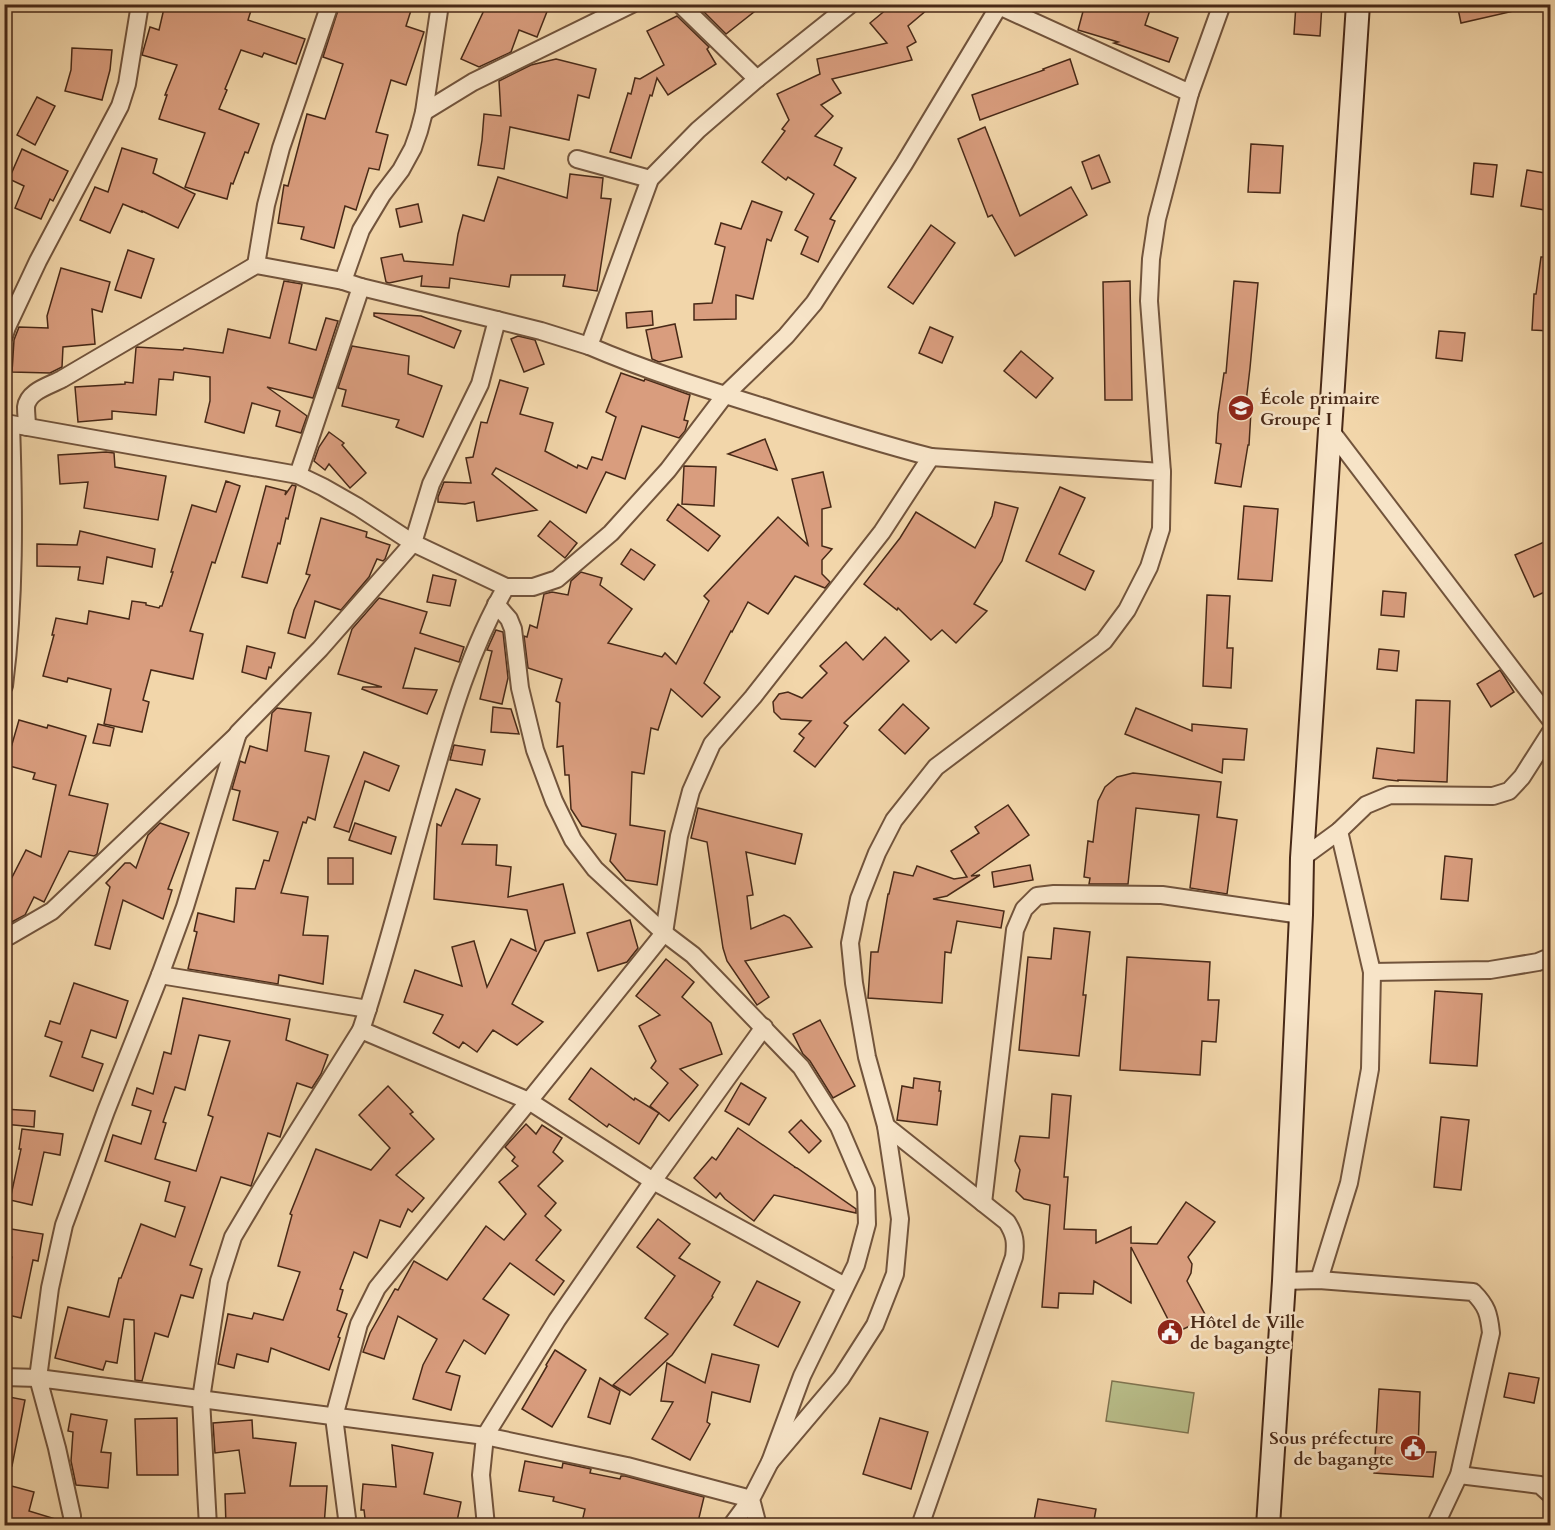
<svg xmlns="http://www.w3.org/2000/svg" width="1555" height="1530" viewBox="0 0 1555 1530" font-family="Cardo,serif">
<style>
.green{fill:#b9be8a;stroke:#807450;stroke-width:1.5}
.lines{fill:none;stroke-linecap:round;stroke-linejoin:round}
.stream{stroke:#7a7f6d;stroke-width:6}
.building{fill:#d99d7e;stroke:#482917;stroke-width:1.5;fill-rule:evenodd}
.street-casing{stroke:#72543c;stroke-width:20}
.secondary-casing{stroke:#482917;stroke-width:26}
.street{stroke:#f7e4c8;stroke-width:16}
.secondary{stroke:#f7e4c8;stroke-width:22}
.labels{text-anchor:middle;stroke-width:5;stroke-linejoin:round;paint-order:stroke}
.poi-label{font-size:18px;font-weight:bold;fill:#482917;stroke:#f7e4c8;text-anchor:start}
</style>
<rect width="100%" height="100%" fill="#f2d6aa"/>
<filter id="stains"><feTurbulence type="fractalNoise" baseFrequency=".00333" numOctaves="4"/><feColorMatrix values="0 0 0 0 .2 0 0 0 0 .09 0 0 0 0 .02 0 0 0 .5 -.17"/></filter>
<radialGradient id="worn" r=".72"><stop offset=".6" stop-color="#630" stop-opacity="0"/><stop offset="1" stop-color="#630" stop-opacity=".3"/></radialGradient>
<path class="green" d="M1112,1381L1194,1393L1188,1433L1106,1421Z"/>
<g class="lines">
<path class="stream" d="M4,29L11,4"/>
</g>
<g class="building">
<path d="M165,4H253L248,20L305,39L296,64L264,53L262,57L241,50L225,89L227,90L219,109L259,124L248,153L245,152L233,184L231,183L227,199L185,187L205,133L159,119L167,95H165L177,65L142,55L150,27L159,30Z"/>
<path d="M340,4H413L406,26L424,32L406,85L391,80L376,132L388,135L379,170L369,168L356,210L345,206L334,248L301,239L304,227L278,223L284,185L288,186L307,114L325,119L343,64L323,57Z"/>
<path d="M487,4H497L510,9L511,4H550L537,37L519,30L511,52L479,67L461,59Z"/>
<path d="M705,4H764L726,34L700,8Z"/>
<path d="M893,4H934L908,26L916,42L907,47L912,60L832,79L841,93L821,105L833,116L815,136L842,148L834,165L856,178L830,219L835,221L818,262L801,254L808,237L795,230L814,194L788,177L786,180L762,162L785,131L782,129L789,120L777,94L820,74L817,59L887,43L870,23Z"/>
<path d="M1085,4H1152L1145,25L1178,38L1169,62L1114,43L1118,42L1078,30Z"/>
<path d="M1296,4H1322L1320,36L1294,34Z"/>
<path d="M1457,4H1514V11L1461,23Z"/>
<path d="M677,16L709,47L707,49L716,64L668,95L657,78L652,96L650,95L631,158L610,152L628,93L631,94L635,78L640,79L664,65L647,31Z"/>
<path d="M72,48L112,50L110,70L102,100L65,91L71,70Z"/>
<path d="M556,59L596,69L589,98L578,95L569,140L510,127L504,169L478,165L482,140L484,114L501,116L499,81L531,65Z"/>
<path d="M1070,59L1078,84L980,120L972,95L1044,70L1043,69Z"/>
<path d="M37,97L55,106L35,145L17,135Z"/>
<path d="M985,127L1020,216L1071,187L1087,215L1015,256L992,215L988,217L958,139Z"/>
<path d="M1251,144L1283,146L1280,193L1248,192Z"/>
<path d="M122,148L157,159L153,173L195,194L178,228L142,211V212L123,204L110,233L80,220L95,187L108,192Z"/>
<path d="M22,149L68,171L53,201L50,199L41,219L15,208L24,186L9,179Z"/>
<path d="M1099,155L1110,182L1092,189L1082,162Z"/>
<path d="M1474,163L1497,165L1493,197L1471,194Z"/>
<path d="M1527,170L1551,174V211L1521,206Z"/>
<path d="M570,174L603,178L601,198L611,199L597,291L563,286L565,275H511L509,287L450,278L449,288L421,286L422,276L389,283L386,282L381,258L402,254L404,261L453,265L458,234L463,215L484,221L498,177L567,198Z"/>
<path d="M752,201L782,212L771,241L767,239L753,299L736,295V319L694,320V304L712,303L725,247L715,244L721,223L741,229Z"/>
<path d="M418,204L422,222L400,227L396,209Z"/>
<path d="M931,225L955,243L913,304L888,287Z"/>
<path d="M128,250L154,259L141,298L115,290Z"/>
<path d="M1541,257H1551V331L1532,330L1534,294H1536Z"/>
<path d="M61,268L110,282L102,312L92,309L95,344L63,347L62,367L50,373L12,372L14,340L19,327L48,328L47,316Z"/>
<path d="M284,281L302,284L289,343L316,350L326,318L338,321L313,398L267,387L307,416L301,433L276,426L280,411L252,403L244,433L205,422L210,401V377L174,372L173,380L159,379L156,415L112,411V419L78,422L75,387L125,384V382L133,383L136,348L137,347L183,350L184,348L223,353L228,329L270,338Z"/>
<path d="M1130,281L1132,400H1105L1103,282Z"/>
<path d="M1234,281L1258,283L1250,368L1245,411H1251L1249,445H1248L1241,487L1215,483L1221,444L1216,443L1218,414L1224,373H1226Z"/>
<path d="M652,311L653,325L627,328L626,313Z"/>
<path d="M374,313L421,316L461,331L454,348L374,316Z"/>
<path d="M675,324L682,357L659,362L652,359L646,330Z"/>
<path d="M930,327L953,337L942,363L919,353Z"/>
<path d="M1439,331L1465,333L1462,361L1436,358Z"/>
<path d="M518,336L535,340L544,364L524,372L511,339Z"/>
<path d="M352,346L409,356L408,374L442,386L423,437L396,427L399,420L342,406L346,390L338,388Z"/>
<path d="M1021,351L1053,378L1036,398L1004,371Z"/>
<path d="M621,373L644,381L645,379L690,395L684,420L688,421L685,431L679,438L642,426L625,479L606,472L586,513L496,468L492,474L537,510L477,521L474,502L465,504L438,502V497L444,482L471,483L466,458L473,457L481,422L487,423L500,380L528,388L520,414L553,423L545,451L577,468L578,465L587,469L592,457L602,460L616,417L606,412Z"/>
<path d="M329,432L344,443L342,445L366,473L350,488L329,464L325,470L314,461L319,447Z"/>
<path d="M765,439L777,470L728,454Z"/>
<path d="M106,452L114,453L115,467L166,476L158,520L84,508L88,482L60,484L58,455Z"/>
<path d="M684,466L716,467L714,506L682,504Z"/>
<path d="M823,472L831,507L822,509V546L832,549L822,560V574L830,582L825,588L795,576L768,614L748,602L732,632L731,631L704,683L720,697L702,717L671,689L658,730L651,728L644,774L632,772L630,825L665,831L657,885L626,880L610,861L616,834L582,826L571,809L569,775H565L563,746L557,747L560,703L556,701L562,679L528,668L524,636L527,637L530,625L537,628L544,594L552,592L568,595L571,581L581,572L602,578L600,585L632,609L608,643L662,657L665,653L676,664L709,601L704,596L778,517L808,545L792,479Z"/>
<path d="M226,481L240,486L215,563L212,562L190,631L203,634L193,679L151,670L143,700L149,702L142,732L104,724L111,689L68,678L67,682L43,676L54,635H52L56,618L87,624L89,611L129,619L132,601L146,603V605L159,608L160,606H162L173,572H171L192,505L216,512Z"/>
<path d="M292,485L296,486L288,519L286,518L280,544L278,543L267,583L242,577L266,486L286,491L285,495Z"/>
<path d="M1060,487L1085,498L1059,554L1094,571L1085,590L1026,561Z"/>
<path d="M995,502L1018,508L1002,561L974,604L987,611L956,643L942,630L931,640L898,608L897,610L864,584L900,538L916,512L975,548L992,516Z"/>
<path d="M678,504L720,536L708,551L667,520Z"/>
<path d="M1244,506L1278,509L1272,581L1238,579Z"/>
<path d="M321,518L367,532L366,537L390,545L385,559L383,561L377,559L369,577L341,610L315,601L305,638L288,633L294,610L310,575L306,574Z"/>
<path d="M550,521L577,543L565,558L538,536Z"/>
<path d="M80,531L155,549L152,567L107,557L103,584L78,580L80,567L37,566V544L77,545Z"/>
<path d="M1551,539V589L1534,597L1515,555Z"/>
<path d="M631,549L655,565L644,580L621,564Z"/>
<path d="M433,575L456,580L450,606L427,602Z"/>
<path d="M1383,591L1406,593L1404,617L1381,615Z"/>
<path d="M1207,595L1230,596L1227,648H1233L1231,688L1203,686Z"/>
<path d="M379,598L427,612L420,633L464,647L459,662L415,648L403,688L437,690L427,714L362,689L363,687H382L338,674L352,629Z"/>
<path d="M496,630L503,632L508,678L502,704L480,699L492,651L487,650Z"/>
<path d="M885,637L909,661L844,723L848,726L815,767L794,751L804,738L799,734L811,721L781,719L774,712L773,702L779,694L788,692L802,698L827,673L820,666L846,642L863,660Z"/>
<path d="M247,646L275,653L271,668L269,667L266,679L242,672Z"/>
<path d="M1379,649L1399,651L1397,671L1377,669Z"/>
<path d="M1500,670L1514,692L1491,707L1477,684Z"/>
<path d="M1416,700L1450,701L1447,782L1398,780V781L1373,778L1377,748L1414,753Z"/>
<path d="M903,704L929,728L905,754L879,730Z"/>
<path d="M493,707L511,709L519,734L491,732Z"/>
<path d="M277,708L311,713L305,751L329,756L315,820L308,817L306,823L303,822L281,893L308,897L303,935L328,936L323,984L279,975L278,984L188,969L197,932L194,931L198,913L234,922L236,888L255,889L264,860L269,861L278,832L233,820L240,791L232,789L240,761L245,763L250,746L267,751L272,713Z"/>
<path d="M1136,708L1192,731V724L1247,729L1244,760L1223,759L1222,773L1125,734Z"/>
<path d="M19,720L47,728L48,725L86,736L69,795L108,804L97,854L94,856L69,851L44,902L34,897L25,915L8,924L4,923V893L26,850L41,857L56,785L33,779L35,773L6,765Z"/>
<path d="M98,724L114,728L110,746L93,743Z"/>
<path d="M454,745L485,750L482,765L450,760Z"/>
<path d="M364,752L399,766L389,791L365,781L349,832L334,827Z"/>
<path d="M1133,773L1221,782L1217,817L1237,820L1227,894L1190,888L1199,815L1136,808L1128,884H1089L1090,878L1084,877L1088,841L1093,842L1098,801L1105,787L1117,777Z"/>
<path d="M456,789L480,799L462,844L497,845L496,865L511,867L508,897L563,884L575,933L545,941L512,1004L543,1022L517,1045L493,1030L477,1052L463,1042L459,1048L433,1033L443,1015L404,1002L415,970L462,986L452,947L474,941L487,987L511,939L536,951L527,910L434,899L437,824L441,826Z"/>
<path d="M1008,805L1029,835L971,876L980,875L947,896L933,899L1004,911L1001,928L957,921L951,953L945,952L942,1003L868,998L871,952H878L888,894H889L894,872L913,876L917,866L954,879L967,877L951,851L979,833L975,827Z"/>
<path d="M698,808L802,834L795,864L746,852L753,895L747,896L751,929L784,915L790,918L812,947L745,961L769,997L757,1005L727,961L723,948L707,842L691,838Z"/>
<path d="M160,823L189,833L168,889L172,890L163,919L123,900L110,949L95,945L110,887L106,883L125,863H130L136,868L148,835Z"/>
<path d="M355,823L396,837L391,854L349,840Z"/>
<path d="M1445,856L1472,859L1468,901L1441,899Z"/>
<rect x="328" y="858" width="25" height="26"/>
<path d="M1030,865L1033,880L994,887L992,872Z"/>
<path d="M630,920L638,948L627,962L598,971L587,933Z"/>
<path d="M1054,928L1090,932L1083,995H1086L1079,1056L1019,1050L1028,957L1051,959Z"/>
<path d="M1127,957L1210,962L1208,1000H1219L1216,1042L1202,1041L1200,1075L1120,1070Z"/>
<path d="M666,959L694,982L682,997L711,1023L722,1054L680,1069L698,1085L669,1121L650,1106L668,1083L651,1068L656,1061L639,1026L660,1015L636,996Z"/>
<path d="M74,983L128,1001L116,1038L91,1030L82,1057L103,1064L93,1091L50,1076L62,1042L45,1036L50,1021L60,1024Z"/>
<path d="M1435,991L1482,994L1477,1066L1430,1063Z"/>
<path d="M183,998L290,1019L286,1040L328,1055L321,1074L312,1088L297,1083L280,1137L268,1133L251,1186L221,1177L190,1265L202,1269L193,1298L181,1295L168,1337L155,1333L142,1381L135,1380L134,1320L124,1319L117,1363L106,1361L103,1370L55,1358L68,1307L109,1317L119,1278H121L141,1224L175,1237L185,1207L165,1201L170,1182L105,1161L113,1135L141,1144L151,1111L132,1105L137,1088L153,1094L164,1052L171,1054ZM199,1035L230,1041L208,1115L213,1117L196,1171L155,1159L166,1123L163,1122L175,1087L185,1090Z"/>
<path d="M820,1020L855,1086L833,1098L810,1061L803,1054L793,1034Z"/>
<path d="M591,1068L634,1100L635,1098L659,1113L639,1144L609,1124L607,1127L569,1099Z"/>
<path d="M914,1078L940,1082L939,1091H941L937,1125L897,1120L902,1086L913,1088Z"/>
<path d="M741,1083L766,1098L749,1125L725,1111Z"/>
<path d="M388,1086L413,1112L410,1114L434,1139L396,1175L424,1198L412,1212L408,1209L400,1227L380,1220L367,1258L354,1252L340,1289L343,1290L337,1310L347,1314L338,1337L340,1338L329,1370L271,1348L268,1362L237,1354L234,1368L218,1364L228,1314L252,1319L254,1313L283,1320L300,1272L278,1266L292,1215L290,1214L316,1149L371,1170L390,1148L359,1115Z"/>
<path d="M1052,1094L1071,1096L1064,1177H1068L1064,1229L1096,1230V1243L1131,1227V1243L1157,1244L1186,1202L1215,1222L1188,1257L1192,1264L1191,1273L1187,1281L1207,1318L1175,1333L1131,1247V1303L1094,1281L1093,1294L1059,1293L1058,1308L1042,1307L1050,1205L1024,1199L1016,1191L1020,1170L1015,1161L1020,1136L1049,1138Z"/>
<path d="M4,1109L35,1111L34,1127L4,1124Z"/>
<path d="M1441,1117L1469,1120L1461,1190L1434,1187Z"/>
<path d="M801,1120L821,1141L809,1153L789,1132Z"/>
<path d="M526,1124L536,1134L542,1125L562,1138L553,1152L563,1161L538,1186L556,1203L545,1216L561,1230L536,1260L564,1281L554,1295L510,1263L483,1299L509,1315L485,1354L464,1340L446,1372L460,1376L451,1410L413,1399L423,1365L437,1339L398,1316L384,1359L363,1352L370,1333L395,1289L398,1290L414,1261L447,1280L486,1226L504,1240L526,1214L499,1182L518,1166L512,1161L515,1157L505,1147Z"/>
<path d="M738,1128L795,1167H794L797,1168L856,1209V1213L774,1195L754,1221L725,1199L720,1193L716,1198L694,1178L712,1157L716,1160Z"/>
<path d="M22,1129L63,1134L60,1155L44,1152L32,1205L10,1200L21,1149H19Z"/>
<path d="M658,1219L690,1244L679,1258L720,1282L712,1296L713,1297L672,1355L630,1395L613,1385L668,1334L645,1318L675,1276L637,1247Z"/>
<path d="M11,1229L43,1234L38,1261L33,1260L21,1318L4,1314V1292L12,1257L6,1256Z"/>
<path d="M757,1281L800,1302L778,1347L734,1325Z"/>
<path d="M555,1350L586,1370L552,1427L522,1409L547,1366L546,1365Z"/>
<path d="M712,1354L759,1365L750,1402L712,1392L707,1422L710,1424L690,1460L652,1439L673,1402L661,1401L667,1363L705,1383Z"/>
<path d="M1509,1373L1539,1378L1534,1403L1504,1397Z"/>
<path d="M600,1378L620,1391L610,1424L588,1417Z"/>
<path d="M1379,1389L1420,1392L1418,1452H1436L1433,1477L1374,1473Z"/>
<path d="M4,1396L25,1400L12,1466L4,1465Z"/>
<path d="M71,1414L107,1420L101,1452L111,1453L108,1488L76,1485L71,1461L73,1432L68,1431Z"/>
<path d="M177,1418L178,1475H137L135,1419Z"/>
<path d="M880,1418L928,1432L911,1489L863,1474Z"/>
<path d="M252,1420L253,1438L296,1443L290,1486H327L324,1526H226L225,1494L245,1493L239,1450L215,1453L213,1423Z"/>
<path d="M392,1445L433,1453L424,1494L461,1502L456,1526H366L364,1510H361L363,1484L396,1487Z"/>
<path d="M525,1461L562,1468L563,1463L591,1469L590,1473L620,1479L621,1476H625L704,1497L697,1526H581L585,1509L553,1501L554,1497L519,1491Z"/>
<path d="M4,1484L34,1492L29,1511L62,1521V1526H4Z"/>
<path d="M1038,1499L1096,1509L1093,1526H1033Z"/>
</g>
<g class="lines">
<defs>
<g id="street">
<path d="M680,4L757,79"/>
<path d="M1000,4L999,6L1190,93L1222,4"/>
<path d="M424,112L473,82L632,4"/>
<path d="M577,159L650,179"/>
<path d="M256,265L266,205L281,148L330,4"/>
<path d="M497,320L541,331L589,346"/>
<path d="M4,336L7,327L38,261L120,106L127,84L140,4"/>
<path d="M27,427C27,420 26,414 26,407C28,391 49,386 62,379L256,265L343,281"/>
<path d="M1331,431L1550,719"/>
<path d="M1162,472L1149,301L1151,259L1157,219L1190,93"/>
<path d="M298,475L361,287"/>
<path d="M496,604L509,619L513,629L520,688L535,750L554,801L573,840L595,869L664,933L693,955L801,1067L839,1127L866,1190L867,1224L856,1265L802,1376L770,1462L751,1499L758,1526"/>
<path d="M4,686C15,599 14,511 11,424L298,475L323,487L358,507L413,543L506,587H533L557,579L611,533L668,470L725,395L786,336L814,303L904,164L999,6L996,4"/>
<path d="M1339,831L1372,972L1490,970L1538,962L1550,957"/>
<path d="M1302,858L1339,831L1366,805L1390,795L1493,796L1509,791L1522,777L1550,733"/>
<path d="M4,936H9L52,911L238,734"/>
<path d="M160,975L368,1009"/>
<path d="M764,1027L653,1181L529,1101L664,933L679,836L691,791L712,744L753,697L882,532L931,457C877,443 823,426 770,409C709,390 647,371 589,346L650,179L698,130L757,79L851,4"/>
<path d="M886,1126L1007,1222C1015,1235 1016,1242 1014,1257L920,1526"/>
<path d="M983,1203L1015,930L1024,909L1037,896L1054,894L1162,895L1301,915"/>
<path d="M1319,1280L1349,1183L1370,1069L1372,972"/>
<path d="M1284,1281L1319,1280L1473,1292C1487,1306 1489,1314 1491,1333L1459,1475L1435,1526"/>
<path d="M4,1377L38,1378L50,1288L64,1225L106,1111L160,975L185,907L238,733L320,649L413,543L431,484L480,384L497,320L361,287L343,281L361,230L382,195L401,170L413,148L419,131L424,112L440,4"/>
<path d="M770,1462L841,1378L875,1325L895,1274L900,1219L886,1126L867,1057L854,983L850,943L859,899L877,853L894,820L936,767L1104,641L1127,610L1149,567L1161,529L1162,472L931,457"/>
<path d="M1459,1475L1540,1485L1550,1494"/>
<path d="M72,1526V1516L57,1448L38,1378L485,1436L627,1466L751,1499L731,1526"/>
<path d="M208,1526L201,1399L219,1281L233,1237L262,1188L361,1030"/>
<path d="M348,1526L334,1417L359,1324L377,1288L529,1101L361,1030C388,949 408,865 432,783C451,716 471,647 506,587"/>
<path d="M486,1526L481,1475L485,1436L557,1320L653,1181L845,1286"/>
</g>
<path id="secondary" d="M1268,1526L1284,1281L1301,915L1302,858L1358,4"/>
</defs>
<use href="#street" class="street-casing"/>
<use href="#secondary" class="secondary-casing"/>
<use href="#street" class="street"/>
<use href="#secondary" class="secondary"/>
</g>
<defs>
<symbol id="school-disc" viewBox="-11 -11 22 22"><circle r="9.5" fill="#8f2418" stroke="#f7e4c8"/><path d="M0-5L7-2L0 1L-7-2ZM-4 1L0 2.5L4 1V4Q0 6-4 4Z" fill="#fff"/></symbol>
<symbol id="civic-disc" viewBox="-11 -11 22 22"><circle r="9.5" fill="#8f2418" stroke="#f7e4c8"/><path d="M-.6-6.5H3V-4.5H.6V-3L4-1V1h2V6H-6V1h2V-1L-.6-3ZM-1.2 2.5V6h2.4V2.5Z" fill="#fff"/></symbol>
</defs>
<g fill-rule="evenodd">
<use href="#school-disc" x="1226" y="393" width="30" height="30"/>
<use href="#civic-disc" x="1155" y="1317" width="30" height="30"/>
<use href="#civic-disc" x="1398" y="1433" width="30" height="30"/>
</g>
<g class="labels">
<g class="poi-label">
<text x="1260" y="404">École primaire<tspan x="1260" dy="21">Groupe I</tspan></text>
<text x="1190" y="1328">Hôtel de Ville<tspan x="1190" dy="21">de bagangte</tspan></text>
<text x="1394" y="1444" text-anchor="end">Sous préfecture<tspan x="1394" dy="21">de bagangte</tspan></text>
</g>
</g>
<rect width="1555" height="1530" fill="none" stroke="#f2d6aa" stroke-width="24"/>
<rect x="6" y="6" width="1543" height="1518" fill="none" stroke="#482917" stroke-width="3"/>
<rect x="12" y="12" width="1531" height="1506" fill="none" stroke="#482917" stroke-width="1.5"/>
<rect width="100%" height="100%" filter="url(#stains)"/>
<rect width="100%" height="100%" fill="url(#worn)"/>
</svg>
